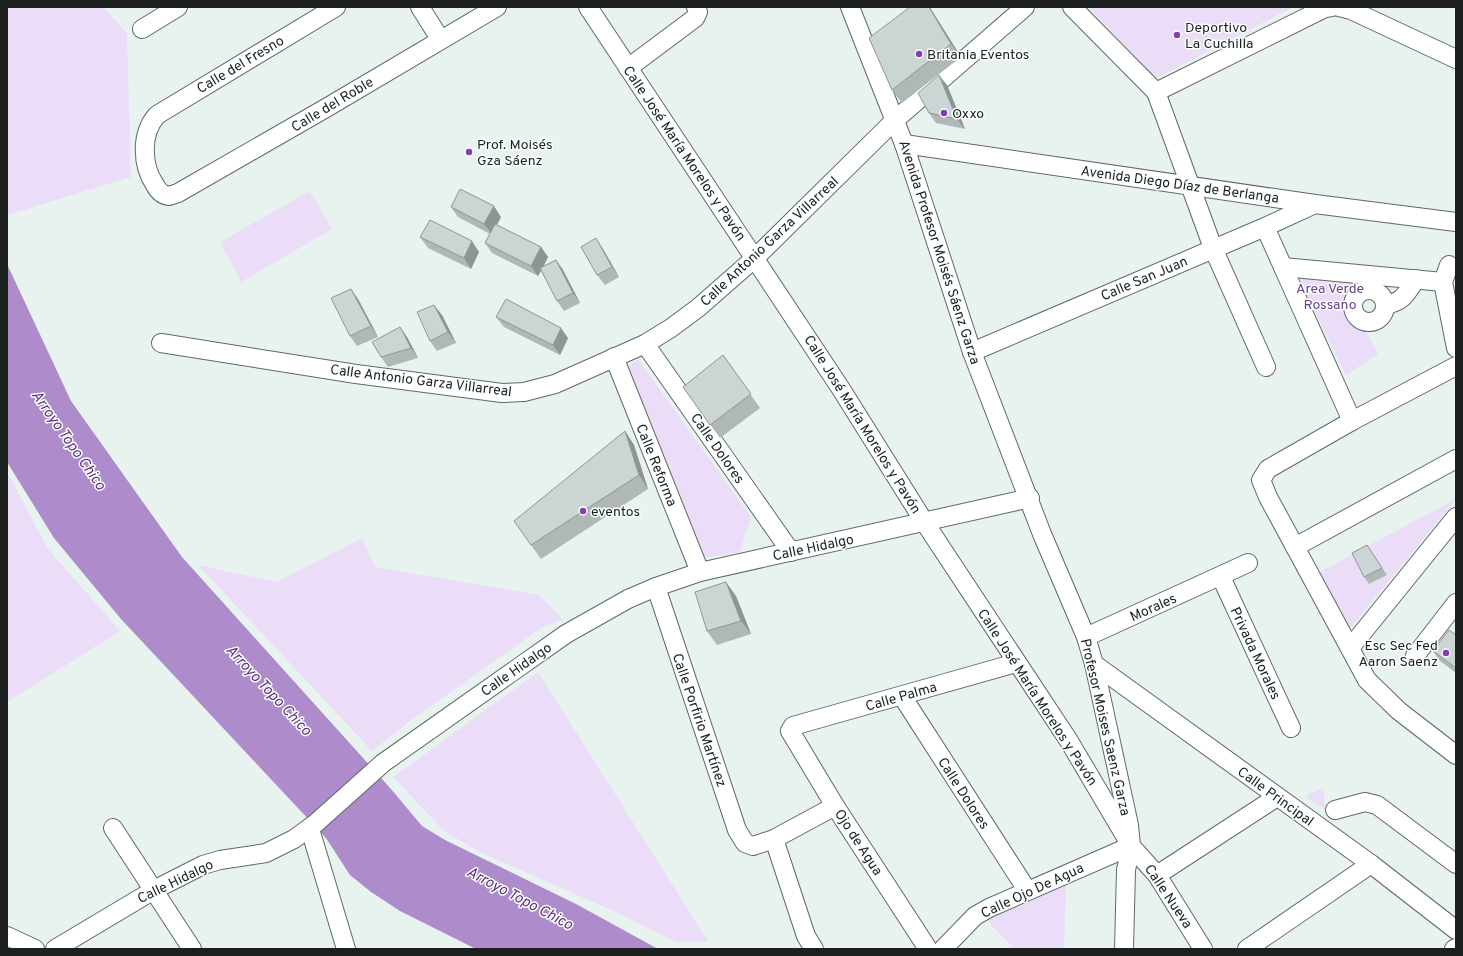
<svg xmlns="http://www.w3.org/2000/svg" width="1463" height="956" viewBox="0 0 1463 956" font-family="Overpass,sans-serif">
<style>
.green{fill:#ebdcf8}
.water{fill:#ae8bcb}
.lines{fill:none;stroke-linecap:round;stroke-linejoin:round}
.minor-casing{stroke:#5f6966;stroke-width:20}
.minor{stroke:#fff;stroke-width:18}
.wall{fill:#afb8b6}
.shaded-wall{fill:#8e9694}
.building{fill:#cbd6d4;stroke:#8e9694}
.poi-dot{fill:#843eb1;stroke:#fafffe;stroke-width:1.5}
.labels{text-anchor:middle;stroke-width:3;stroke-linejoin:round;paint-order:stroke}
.poi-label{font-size:14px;fill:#1c201f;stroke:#fafffe;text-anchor:start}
.street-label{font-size:14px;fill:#1c201f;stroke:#fafffe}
.park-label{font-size:14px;fill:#6c3e8c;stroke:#fafffe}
.water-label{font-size:15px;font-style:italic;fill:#5f317e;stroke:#fafffe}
</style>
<rect width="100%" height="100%" fill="#e8f3f0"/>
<g class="green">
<path d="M7,7H104L127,34L131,177L7,215Z"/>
<path d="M1088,7H1293L1153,80L1142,63Z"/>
<path d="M310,191L332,229L241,282L220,242Z"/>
<path d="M1303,277L1389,282L1392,289L1385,297C1380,293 1376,288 1369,287C1348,283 1339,318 1367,326L1365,329L1378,354L1346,375L1301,283Z"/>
<path d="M638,359L751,517L740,552L698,559L626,368Z"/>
<path d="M7,472L48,549L120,631L7,702Z"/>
<path d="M1456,499L1346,633L1318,573Z"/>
<path d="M362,538L375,567L539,595L563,620L544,626L414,718L372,751L198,565L277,582Z"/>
<path d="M538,672L708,941L676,942L627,917L480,852L444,831L393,777Z"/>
<path d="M1322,789L1325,794L1323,800L1325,804L1335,810L1333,815L1307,798L1308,794Z"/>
<path d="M1066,885L1064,949H1014L985,918Z"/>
</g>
<path class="water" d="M7,264L71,401L182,557L391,789L422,826L445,840L576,904L658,949H476L400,911L371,892L350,875L326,838L121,619L54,538L7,462Z"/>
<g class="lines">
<defs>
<g id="minor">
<path d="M336,7L157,115C140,134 142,166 155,185C158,191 162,195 169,196L178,193L326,108L497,7"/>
<path d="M420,7L440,39"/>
<path d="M588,7L841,389L925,523L1069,741L1131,846L1157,875L1203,949"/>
<path d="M850,7L904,144L972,352L1042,534L1086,637L1094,664L1129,825L1131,846L1126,870L1124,949"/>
<path d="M1072,7L1156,92L1213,248L1266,367"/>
<path d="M1339,7L1351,10L1456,59"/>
<path d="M142,29L178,7"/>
<path d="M628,68L695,18L698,12L696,7"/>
<path d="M1156,92L1325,8L1332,7"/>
<path d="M904,144L1315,204L1456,222"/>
<path d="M1265,227L1352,421"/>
<path d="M1449,265L1443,282L1456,348"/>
<path d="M1283,267L1443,282"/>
<circle cx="1369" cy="306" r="16"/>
<path d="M1385,305C1403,302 1406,294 1416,279"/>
<path d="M161,343L356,374L502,393L524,392L555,384L645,344L671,328L698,308L755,258L895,120L1025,7"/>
<path d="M645,344L791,552"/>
<path d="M972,352L1265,227L1315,204"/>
<path d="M614,357L700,572"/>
<path d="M1456,366L1352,421L1268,469L1261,480L1268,497L1367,680L1399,711L1456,755"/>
<path d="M1295,547L1456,459"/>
<path d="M1221,577L1291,728"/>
<path d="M656,587L737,830L745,843L753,846L774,839L835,806"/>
<path d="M1086,637L1248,563"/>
<path d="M1350,648L1456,517"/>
<path d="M1415,656L1456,603"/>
<path d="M1094,664L1371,864L1456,930"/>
<path d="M902,696L1027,890"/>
<path d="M1335,810L1365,802L1377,805L1456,864"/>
<path d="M113,828L192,949"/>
<path d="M310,829L346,949"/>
<path d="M774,839L806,936L814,949"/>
<path d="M1157,875L1277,797"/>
<path d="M7,936L35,949"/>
<path d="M55,949L154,890L203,865L220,860L266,853L294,839L316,823L383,763L566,634L628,599L656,587L700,572L1030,498"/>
<path d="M928,949L835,806L790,731L793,726L1016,663"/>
<path d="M943,949L975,916L989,908L1131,846"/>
<path d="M1247,949L1371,864"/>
<path d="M1454,949L1456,948"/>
</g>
</defs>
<use href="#minor" class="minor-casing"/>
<use href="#minor" class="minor"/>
</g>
<g class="wall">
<path d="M910,7H930L961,57L902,103L892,90Z"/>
<path d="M947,85L965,129L936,123L929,113Z"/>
<path d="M451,207L501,217L497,225L541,247L548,257L544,266L556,260L563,270L580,303L564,311L557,301L541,271L538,276L492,253L485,243L490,234L458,217Z"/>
<path d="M420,237L479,252L471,269L428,248Z"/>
<path d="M603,249L619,277L605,285L597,275Z"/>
<path d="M351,289L358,299L378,337L357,346L350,336Z"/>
<path d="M442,315L456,343L437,351L430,341Z"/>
<path d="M496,317L568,338L560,355L504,327Z"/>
<path d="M407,337L418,358L388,367L381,357Z"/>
<path d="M723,355L760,408L720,438L683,387Z"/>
<path d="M625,431L634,445L648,489L541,559L531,545Z"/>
<path d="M1367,545L1387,575L1369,584L1364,577Z"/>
<path d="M736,596L751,634L717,645L707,631Z"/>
<path d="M1456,635V673L1440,661L1433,651Z"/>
</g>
<g class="shaded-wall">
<path d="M929,7H930L932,11L961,57L951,44Z"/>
<path d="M939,75L947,85L965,129L957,119Z"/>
<path d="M494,206L501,217L492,234L484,224Z"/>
<path d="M596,238L603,249L619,277L612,267Z"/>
<path d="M472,241L479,252L471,269L464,258Z"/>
<path d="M541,247L548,257L538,276L531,266Z"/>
<path d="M556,260L563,270L580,303L573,293Z"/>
<path d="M351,289L358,299L378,337L371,326Z"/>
<path d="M434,305L442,315L456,343L448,332Z"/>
<path d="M400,327L407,337L418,358L411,348Z"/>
<path d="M561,328L568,338L560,355L553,345Z"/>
<path d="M625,431L634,445L648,489L639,475Z"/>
<path d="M726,582L736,596L751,634L741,621Z"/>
</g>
<g class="building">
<path d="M910,7H929L951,44L892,90L869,38Z"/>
<path d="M939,75L957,119L929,113L918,93Z"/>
<path d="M460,189L494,206L484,224L451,207Z"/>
<path d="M430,220L472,241L464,258L420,237Z"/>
<path d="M495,224L541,247L531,266L485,243Z"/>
<path d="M596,238L612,267L597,275L581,247Z"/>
<path d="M556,260L573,293L557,301L540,268Z"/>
<path d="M351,289L371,326L350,336L331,298Z"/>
<path d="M506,299L561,328L553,345L496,317Z"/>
<path d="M434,305L448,332L430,341L417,312Z"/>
<path d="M400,327L411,348L381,357L372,342Z"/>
<path d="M723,355L751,394L710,425L683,387Z"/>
<path d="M625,431L639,475L531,545L514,521Z"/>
<path d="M1367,545L1382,568L1364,577L1352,553Z"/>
<path d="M726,582L741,621L707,631L695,592Z"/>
<path d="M1449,630L1456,635V668L1433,651Z"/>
</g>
<g class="poi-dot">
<circle cx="1177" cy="35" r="4"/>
<circle cx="919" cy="54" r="4"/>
<circle cx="944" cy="113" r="4"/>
<circle cx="469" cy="152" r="4"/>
<circle cx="583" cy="511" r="4"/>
<circle cx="1446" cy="653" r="4"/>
</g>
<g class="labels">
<g class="poi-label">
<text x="1185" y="32">Deportivo<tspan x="1185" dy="16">La Cuchilla</tspan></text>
<text x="927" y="59">Britania Eventos</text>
<text x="952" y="118">Oxxo</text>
<text x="477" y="149">Prof. Moisés<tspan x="477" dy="16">Gza Sáenz</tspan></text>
<text x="591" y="516">eventos</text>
<text x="1438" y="650" text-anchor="end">Esc Sec Fed<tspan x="1438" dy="16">Aaron Saenz</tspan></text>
</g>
<g class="street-label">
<text transform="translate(240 64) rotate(-31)" y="5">Calle del Fresno</text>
<text transform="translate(332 104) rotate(-31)" y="5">Calle del Roble</text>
<text transform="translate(685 153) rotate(56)" y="5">Calle José María Morelos y Pavón</text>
<text transform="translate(1180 184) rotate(8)" y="5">Avenida Diego Díaz de Berlanga</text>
<text transform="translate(769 241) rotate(-43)" y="5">Calle Antonio Garza Villarreal</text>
<text transform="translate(940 252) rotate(72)" y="5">Avenida Profesor Moisés Sáenz Garza</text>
<text transform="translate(1144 278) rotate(-23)" y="5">Calle San Juan</text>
<text transform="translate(421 380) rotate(7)" y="5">Calle Antonio Garza Villarreal</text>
<text transform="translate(863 424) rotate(58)" y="5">Calle José María Morelos y Pavón</text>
<text transform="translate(718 448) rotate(55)" y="5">Calle Dolores</text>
<text transform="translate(657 465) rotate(68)" y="5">Calle Reforma</text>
<text transform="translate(813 547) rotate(-12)" y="5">Calle Hidalgo</text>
<text transform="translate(1153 607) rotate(-24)" y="5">Morales</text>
<text transform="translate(1256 653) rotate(65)" y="5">Privada Morales</text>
<text transform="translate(516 669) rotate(-35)" y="5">Calle Hidalgo</text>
<text transform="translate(901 696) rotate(-16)" y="5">Calle Palma</text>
<text transform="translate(1038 697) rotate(57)" y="5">Calle José María Morelos y Pavón</text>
<text transform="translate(700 720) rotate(71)" y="5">Calle Porfirio Martínez</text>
<text transform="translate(1106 727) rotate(77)" y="5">Profesor Moises Saenz Garza</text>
<text transform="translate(964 793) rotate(57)" y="5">Calle Dolores</text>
<text transform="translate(1276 796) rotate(36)" y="5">Calle Principal</text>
<text transform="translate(859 842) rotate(57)" y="5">Ojo de Agua</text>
<text transform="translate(175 881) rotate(-26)" y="5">Calle Hidalgo</text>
<text transform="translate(1032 890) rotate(-25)" y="5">Calle Ojo De Agua</text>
<text transform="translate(1169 896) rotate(56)" y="5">Calle Nueva</text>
</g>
<g class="park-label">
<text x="1330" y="293">Area Verde<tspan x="1330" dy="16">Rossano</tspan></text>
</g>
<g class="water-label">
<text transform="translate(69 440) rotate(55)" y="5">Arroyo Topo Chico</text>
<text transform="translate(269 690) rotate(47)" y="5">Arroyo Topo Chico</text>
<text transform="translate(520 898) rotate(28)" y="5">Arroyo Topo Chico</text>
</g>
</g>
<rect width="1463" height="956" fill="none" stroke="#1c201f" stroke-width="16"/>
</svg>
